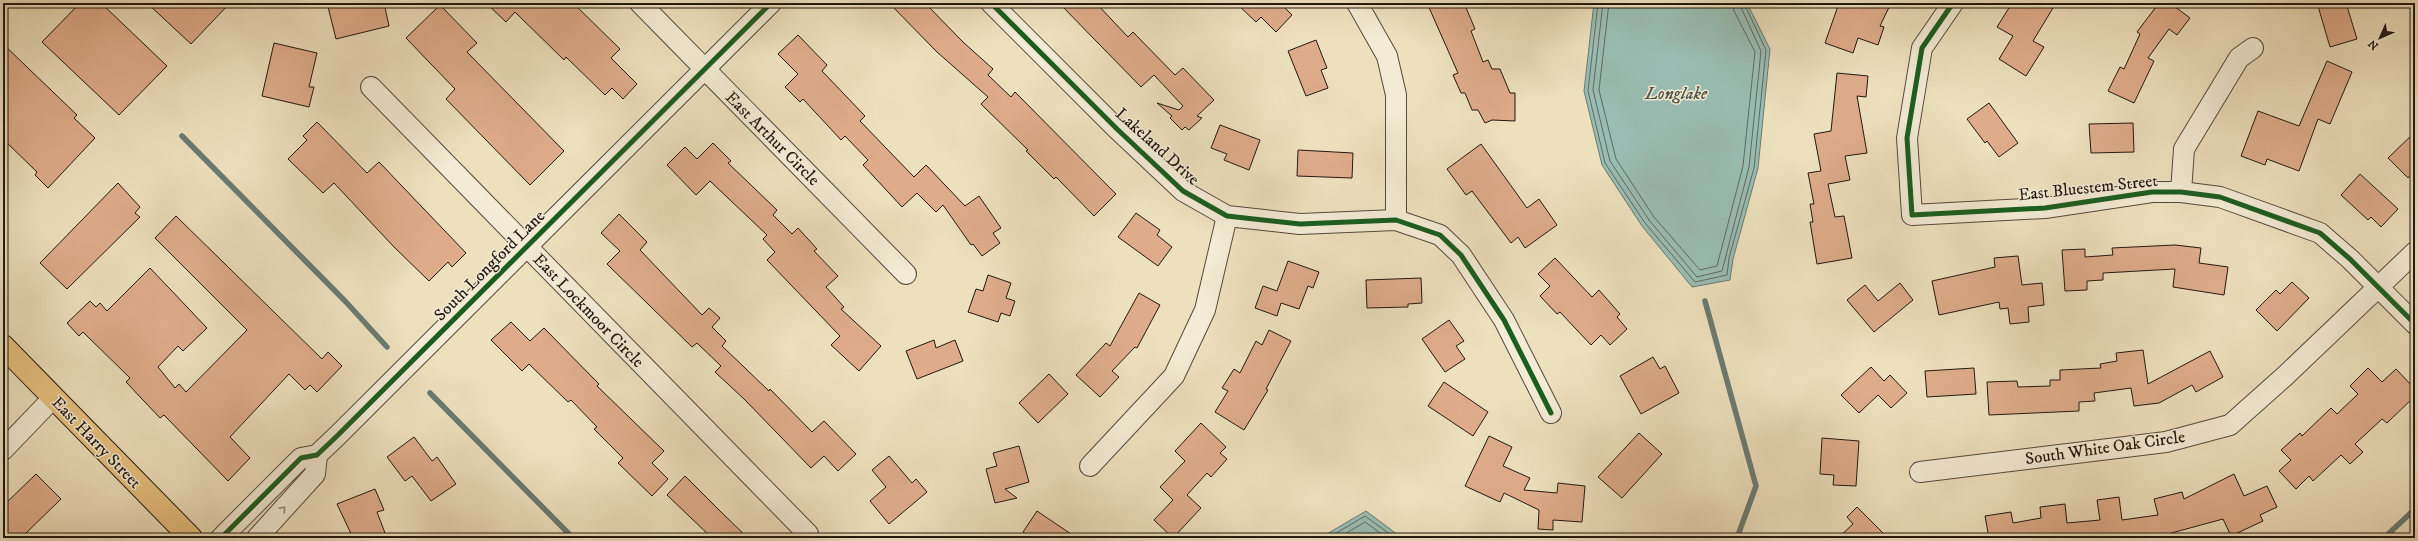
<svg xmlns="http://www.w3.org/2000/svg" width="2418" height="541" viewBox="0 0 2418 541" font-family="'IM FELL DW Pica',serif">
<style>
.water{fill:#99bdb3;stroke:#697b72}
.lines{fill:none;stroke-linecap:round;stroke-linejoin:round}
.shore{stroke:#5e6a62;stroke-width:1}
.stream{stroke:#697b72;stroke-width:5.5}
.building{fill:#deac8b;stroke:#221810}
.minor-casing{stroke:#554a3b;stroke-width:22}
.major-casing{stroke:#221810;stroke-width:24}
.minor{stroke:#f3ebd4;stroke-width:20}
.major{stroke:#e6c07e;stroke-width:22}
.cycleway-casing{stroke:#f3ebd4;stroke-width:8}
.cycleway{stroke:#1b5e20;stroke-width:5}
.oneway{stroke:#958c7c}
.labels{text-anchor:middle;stroke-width:3;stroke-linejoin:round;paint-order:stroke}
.street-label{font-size:17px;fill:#221810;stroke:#f3ebd4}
.water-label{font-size:18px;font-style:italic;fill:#4c5249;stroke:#f3ebd4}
</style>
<rect width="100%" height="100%" fill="#ede0bd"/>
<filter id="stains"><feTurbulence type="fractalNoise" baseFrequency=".005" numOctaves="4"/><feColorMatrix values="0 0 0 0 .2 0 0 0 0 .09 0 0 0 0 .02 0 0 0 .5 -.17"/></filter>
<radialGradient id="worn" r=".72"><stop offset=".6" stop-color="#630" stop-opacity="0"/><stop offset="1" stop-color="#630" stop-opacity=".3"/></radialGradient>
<g class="water">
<path d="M1594,3H1747L1770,49L1758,168L1733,259L1730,280L1692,287L1642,226L1602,165L1584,91Z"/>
<path d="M1366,511L1402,538H1320Z"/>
</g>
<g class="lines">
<g class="shore">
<path d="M1598,3L1588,91L1605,163L1645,223L1695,282L1727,275L1729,258L1754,168L1766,50L1744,3"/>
<path d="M1603,3L1593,90L1610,161L1649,220L1697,277L1722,271L1749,167L1761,51L1739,3"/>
<path d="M1609,3L1599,90L1616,159L1654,217L1700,270L1717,266L1743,166L1755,52L1734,11L1733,3"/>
<path d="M1328,538L1365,516L1395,538"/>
<path d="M1338,538L1365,522L1387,538"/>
</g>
<g class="stream">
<path d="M182,136L346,302L387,347"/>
<path d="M1705,301L1756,486L1737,538"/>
<path d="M430,393L573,538"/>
<path d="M2384,538L2415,509"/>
</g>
</g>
<g class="building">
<path d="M80,3H101L167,66L119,115L42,42Z"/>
<path d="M147,3H230L191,44Z"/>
<path d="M327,3H384L389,26L336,39Z"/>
<path d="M486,3H573L620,49L611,58L637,84L623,99L612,88L605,95L566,57L564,60L515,12L506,22Z"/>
<path d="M889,3H925L963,42L993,69L988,75L1011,97L1015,92L1116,194L1094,216L1056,177L1054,179L1026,151L1028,150L981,104L988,97L937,52Z"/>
<path d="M1059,3H1096L1128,37L1133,32L1175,75L1183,68L1214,100L1197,116L1202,118L1189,130L1185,127L1182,130L1170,118L1172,116L1157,103L1179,110L1183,106L1154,75L1141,87Z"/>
<path d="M1236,3H1280L1292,15L1276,32L1261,17L1256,22Z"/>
<path d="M1427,3H1464L1475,29L1471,31L1483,62L1488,60L1492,69H1500L1510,93H1515V121L1492,120L1485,123L1478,110H1472L1465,93H1461L1453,75L1458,73Z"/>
<path d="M1839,3H1891L1880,26L1884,27L1878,45L1858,38L1853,53L1825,43Z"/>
<path d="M2012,3H2056L2033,41L2044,47L2026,76L1999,59L2013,36L1997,27Z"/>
<path d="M2159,3H2170L2190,18L2177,35L2169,29L2148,58L2154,61L2134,103L2108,91L2120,67L2124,69L2140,34L2137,32Z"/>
<path d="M2329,3H2346L2357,39L2330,47L2318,6Z"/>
<path d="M440,5L477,43L467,52L564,151L530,185L446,99L455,89L406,38Z"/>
<path d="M798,35L827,65L822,71L865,116L860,121L914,177L926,165L965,206L979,196L1001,228L993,233L1000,243L982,256L973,244L971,245L943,205L936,212L917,193L902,207L863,165L868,160L845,136L841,140L803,99L800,102L785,87L798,74L778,54Z"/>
<path d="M1316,40L1327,68L1321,70L1328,88L1306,96L1288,51Z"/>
<path d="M274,43L317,53L309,87H314L309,107L262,96Z"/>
<path d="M3,44L77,115L74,118L95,138L48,188L35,175L37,172L3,139Z"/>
<path d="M2327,61L2352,72L2330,124L2318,119L2299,171L2267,159L2265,165L2241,156L2258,111L2299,126Z"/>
<path d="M1837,73L1868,76L1866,97L1857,96L1867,153L1845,156L1850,180L1828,184L1835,217L1844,216L1852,258L1817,264L1810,222H1813L1810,204H1814L1808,173L1821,171L1814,134L1831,131Z"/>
<path d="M1989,103L2018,143L1999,157L1987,141L1985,143L1967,119Z"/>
<path d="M317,122L367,173L379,162L466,253L452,267L448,262L429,281L394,247L334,183L323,193L288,159L307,140L303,136Z"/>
<path d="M2133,123L2134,152L2091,153L2089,124Z"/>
<path d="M1220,125L1260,140L1249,170L1224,160L1227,154L1211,148Z"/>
<path d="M2415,132V170L2408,178L2388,158Z"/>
<path d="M713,143L731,161L728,163L777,210L773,215L792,234L798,228L817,249L814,251L838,276L826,287L844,307L841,309L881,346L859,371L831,345L840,336L767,260L775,252L763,239L767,235L710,181L696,195L667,165L685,147L697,159Z"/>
<path d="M1481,144L1527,208L1539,199L1557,225L1525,248L1518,237L1511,243L1472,191L1466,195L1447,169Z"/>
<path d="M1298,150L1353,153L1352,178L1297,176Z"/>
<path d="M2360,174L2398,209L2381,227L2371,217L2368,220L2341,195Z"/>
<path d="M118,183L140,207L135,213L140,217L67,289L40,263Z"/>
<path d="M1136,213L1160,230L1157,235L1172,247L1158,266L1118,237Z"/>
<path d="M619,214L647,242L640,250L702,315L709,308L720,318L712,327L726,341L722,346L769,391L770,389L812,432L824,421L856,454L838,471L824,456L811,468L744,399L715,372L721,366L697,343L692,347L607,264L620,251L601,233Z"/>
<path d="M176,216L322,359L328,352L342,366L317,392L310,385L305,390L289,374L230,437L250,458L228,481L164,415L160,418L126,382L130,378L83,332L79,336L67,323L90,301L96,307L100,303L107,311L150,268L207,328L183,351L178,346L158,367L175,388L179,384L186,392L247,330L155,238Z"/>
<path d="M2175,245L2201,248L2199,263L2228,267L2224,295L2173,287L2175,269L2103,273V280L2087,281V290L2065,291L2062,250L2085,249V257L2113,255L2112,248Z"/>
<path d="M2018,256L2022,285L2042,283L2044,305L2028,307L2029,322L2010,324L2008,308L2000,309L1999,302L1939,315L1932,281L1995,267L1994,258Z"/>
<path d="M1555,258L1592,297L1599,290L1620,314L1617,317L1627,329L1610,345L1601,335L1591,345L1560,312L1557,314L1540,296L1550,286L1538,274Z"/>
<path d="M1288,261L1319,272L1313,288L1308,286L1299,309L1281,303L1277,316L1255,308L1263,286L1277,291Z"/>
<path d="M988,275L1011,283L1006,298L1015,301L1010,316L1001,313L998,322L968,312L976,289L983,291Z"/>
<path d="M1421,278L1422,303L1408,304V307L1367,308L1366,280Z"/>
<path d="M2292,282L2309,298L2277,331L2256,310L2276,290L2280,294Z"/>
<path d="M1900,283L1913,300L1874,332L1847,300L1865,285L1878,301Z"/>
<path d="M1139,293L1160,305L1137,348L1135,347L1112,371L1119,377L1100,397L1076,375L1106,343L1110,346Z"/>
<path d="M1449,320L1464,341L1456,346L1465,359L1445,372L1422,339Z"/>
<path d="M511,322L530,341L544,328L599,384L597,386L664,451L652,463L668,479L652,496L618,463L623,458L594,429L597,427L571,400L568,402L529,364L522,371L491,340Z"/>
<path d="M1269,330L1291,341L1266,389L1268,390L1244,430L1215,412L1228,391L1222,388L1234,369L1240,373L1256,341L1262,345Z"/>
<path d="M934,340L936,348L955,340L963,361L917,379L906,351Z"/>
<path d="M2143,350L2148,384L2210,351L2223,377L2196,392L2192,385L2159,403L2134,406L2131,388L2094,393L2095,401L2079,402V411L1989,415L1987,382L2017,381L2018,387L2050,386V380H2060V370L2101,368L2100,364L2117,361L2116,353Z"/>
<path d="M1653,357L1660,369L1665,366L1679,393L1641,414L1620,376Z"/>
<path d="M1871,367L1884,381L1890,375L1907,393L1891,408L1878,395L1859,413L1841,395Z"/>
<path d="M1974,368L1976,394L1927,397L1925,371Z"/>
<path d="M2368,368L2382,382L2396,369L2415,389V396L2387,423L2382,419L2355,444L2363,452L2350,464L2341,455L2313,481L2309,476L2296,489L2279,471L2291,460L2281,450L2300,433L2302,436L2331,408L2337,414L2358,394L2350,386Z"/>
<path d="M1049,374L1068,394L1038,423L1019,403Z"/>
<path d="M1444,382L1488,412L1473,436L1428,406Z"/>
<path d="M1201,423L1226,447L1220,453L1227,459L1211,477L1207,473L1187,495L1201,508L1173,538L1154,520L1173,500L1160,487L1185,461L1175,451Z"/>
<path d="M1639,433L1662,454L1622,498L1598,477Z"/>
<path d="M1489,436L1512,447L1503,466L1530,478L1524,490L1557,493L1558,483L1585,486L1582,522L1553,520V530L1538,529L1539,510L1504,493L1500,502L1465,486Z"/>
<path d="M414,437L432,461L437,457L456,484L431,501L412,476L405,481L387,457Z"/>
<path d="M1822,438L1859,441L1856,486L1833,485L1834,475L1820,474Z"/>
<path d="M1019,446L1029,482L1005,489L1017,498L995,503L986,469L997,466L993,453Z"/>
<path d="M889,456L912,483L916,479L927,492L889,524L870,501L886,487L872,470Z"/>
<path d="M36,474L61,499L21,538H3V506Z"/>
<path d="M2234,474L2244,496L2267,486L2277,507L2260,515L2263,521L2231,536L2223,519L2153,538H1989L1985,516L2011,512L2013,523L2041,518L2040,507L2065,504L2067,523L2100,520L2097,500L2119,497L2122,520L2158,515L2154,499L2182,492L2184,499Z"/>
<path d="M685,476L720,511L748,538H712L667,495Z"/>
<path d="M375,489L384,510L377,512L385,533L372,538H353L337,504Z"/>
<path d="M1857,507L1888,538H1838L1853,524L1847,517Z"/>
<path d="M1037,511L1077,538H1032L1023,532Z"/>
</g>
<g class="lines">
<defs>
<g id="minor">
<path d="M640,3L906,274"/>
<path d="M991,3L1117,129L1183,191L1227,216L1300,224L1396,220L1440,235L1461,255L1504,320L1551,413"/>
<path d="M1357,3L1387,56L1396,95V220"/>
<path d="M1953,3L1922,48L1907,138L1912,215L2045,208L2152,192H2181L2220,197L2320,233L2350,259L2415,324"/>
<path d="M371,87L808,534"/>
<path d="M2181,192L2184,149L2239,58L2253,48"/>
<path d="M3,450L53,398"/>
<path d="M1090,466L1174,376L1205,310L1227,216"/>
<path d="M1920,472L2166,442L2230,425L2285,376L2415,252"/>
<path d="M221,538L301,458L317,455L338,435L771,3"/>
<path d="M257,538L315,474L317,455"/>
</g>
<path id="major" d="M3,346L191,538"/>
</defs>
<use href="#minor" class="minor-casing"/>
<use href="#major" class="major-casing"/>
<use href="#minor" class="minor"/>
<use href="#major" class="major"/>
<defs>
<g id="cycleway">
<path d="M991,3L1117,129L1183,191L1227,216L1300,224L1396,220L1440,235L1461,255L1504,320L1551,413"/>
<path d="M1953,3L1922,48L1907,138L1912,215L2045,208L2152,192H2181L2220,197L2320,233L2350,259L2415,324"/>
<path d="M221,538L301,458L317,455L338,435L771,3"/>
</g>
</defs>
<use href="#cycleway" class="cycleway-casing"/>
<use href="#cycleway" class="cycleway"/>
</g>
<defs><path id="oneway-chevron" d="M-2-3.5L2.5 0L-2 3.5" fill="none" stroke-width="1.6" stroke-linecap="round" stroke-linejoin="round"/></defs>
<use class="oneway" href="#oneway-chevron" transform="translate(283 509) rotate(-47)"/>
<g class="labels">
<g class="street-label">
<text transform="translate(773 138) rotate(45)" y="6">East Arthur Circle</text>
<text transform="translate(1158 146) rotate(42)" y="6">Lakeland Drive</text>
<text transform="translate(2088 187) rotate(-6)" y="6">East Bluestem Street</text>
<text transform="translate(489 265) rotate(-45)" y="6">South Longford Lane</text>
<text transform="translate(589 310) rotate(46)" y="6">East Lockmoor Circle</text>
<text transform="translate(97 442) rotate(46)" y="6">East Harry Street</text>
<text transform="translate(2105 447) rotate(-8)" y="6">South White Oak Circle</text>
</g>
<g class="water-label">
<text x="1676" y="99">Longlake</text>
</g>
</g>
<rect width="2418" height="541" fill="none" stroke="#ede0bd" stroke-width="16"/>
<rect x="4" y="4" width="2410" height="533" fill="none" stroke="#221810" stroke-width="2"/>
<rect x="8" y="8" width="2402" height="525" fill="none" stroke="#221810"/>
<g transform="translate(2380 38) rotate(225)" stroke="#f3ebd4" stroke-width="3" paint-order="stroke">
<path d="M0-3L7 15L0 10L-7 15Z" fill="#221810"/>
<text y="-6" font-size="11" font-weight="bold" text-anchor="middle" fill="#221810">N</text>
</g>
<rect width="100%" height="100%" filter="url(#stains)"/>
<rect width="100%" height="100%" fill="url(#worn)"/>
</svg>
